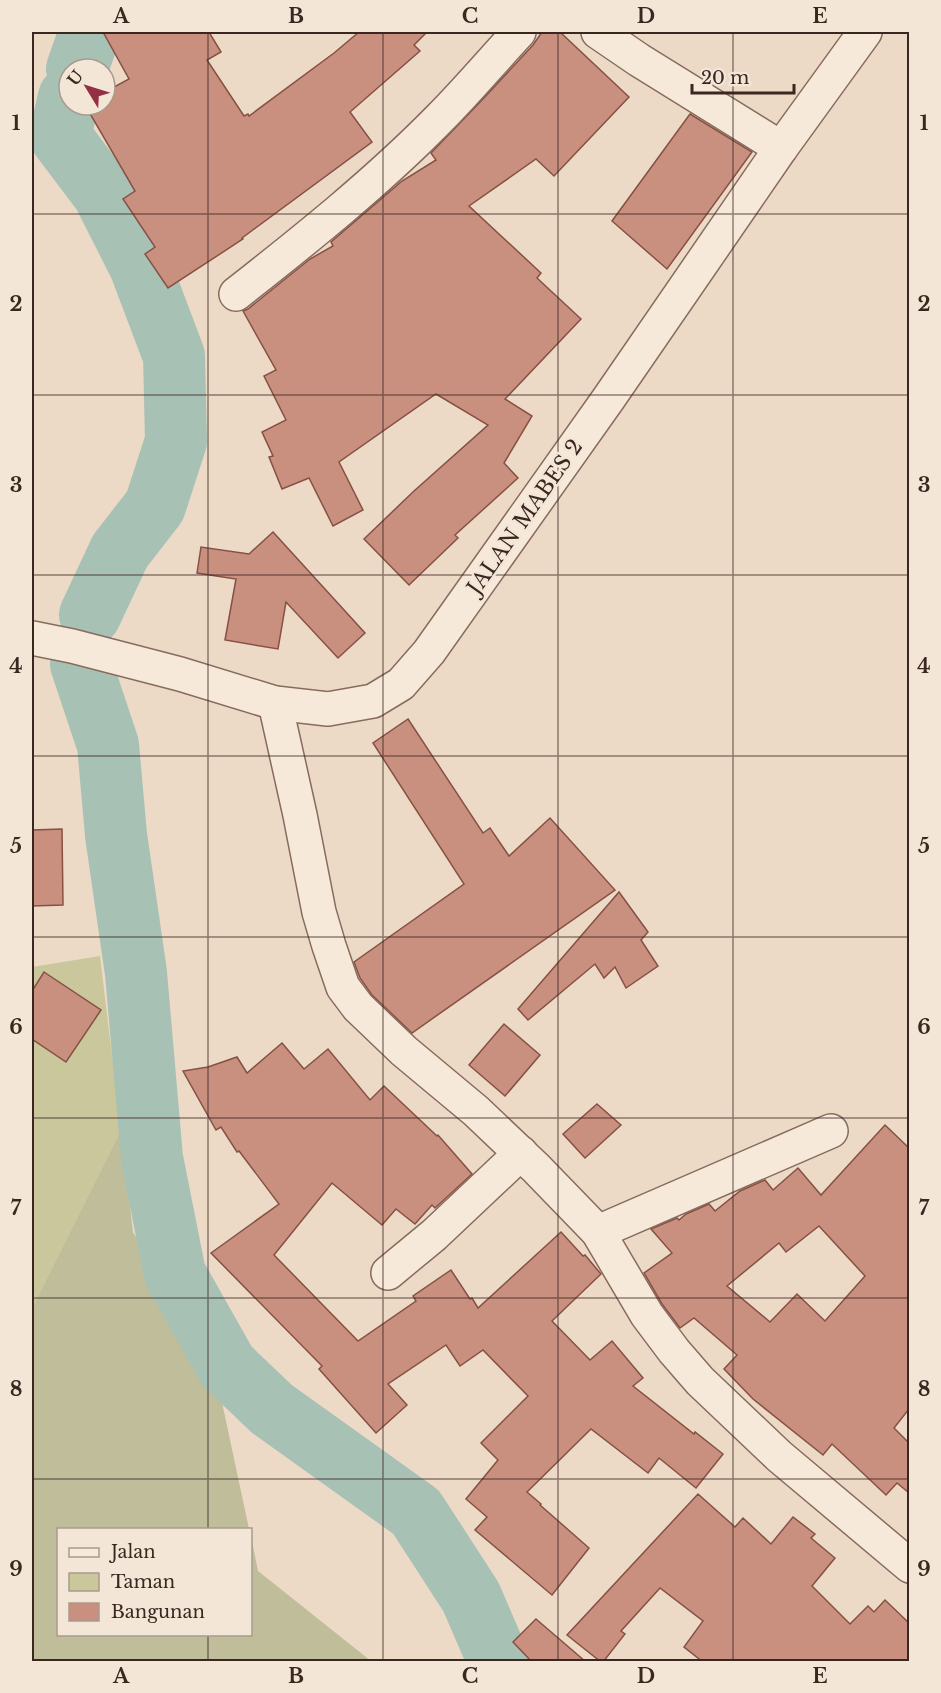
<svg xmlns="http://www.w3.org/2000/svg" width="941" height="1693" viewBox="0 0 941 1693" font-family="'Libre Baskerville',serif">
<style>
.green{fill:#cac79c}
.cemetery{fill:#c0bd9a}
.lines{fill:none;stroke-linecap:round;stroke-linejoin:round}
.river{stroke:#a8c1b5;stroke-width:62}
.building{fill:#c98f7f;stroke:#865144;stroke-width:1.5;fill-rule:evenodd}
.minor-casing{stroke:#876b5d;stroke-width:36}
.minor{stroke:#f7e9da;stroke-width:33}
.grid{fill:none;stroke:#392720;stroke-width:1.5;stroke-opacity:0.55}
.labels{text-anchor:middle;stroke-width:5;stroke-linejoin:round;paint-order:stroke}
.street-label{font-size:21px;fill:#392720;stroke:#f4e6d7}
.neatline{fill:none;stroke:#392720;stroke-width:2}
.grid-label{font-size:20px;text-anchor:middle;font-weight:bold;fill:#392720}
</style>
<rect width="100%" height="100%" fill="#ecdac7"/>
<path class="green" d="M100,956L121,1130L32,1308V967Z"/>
<path class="cemetery" d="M121,1130L133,1232L216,1374L249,1529L58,1530V1634H250L251,1536L258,1571L371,1661H32V1308Z"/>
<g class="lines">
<g class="river">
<path d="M77,69L90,32"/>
<path d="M69,97L60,136L103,193L140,266L174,356L176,441L155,506L120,551L90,615"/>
<path d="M81,664L108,745L116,835L136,973L152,1158L175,1274L227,1366L272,1409L416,1512L471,1597L499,1662"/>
</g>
</g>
<g class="building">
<path d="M103,32H209L221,52L207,60L244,116L248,114L249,116L334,53L359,32H427L414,45L420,51L350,112L372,142L242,238L243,239L168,288L145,254L155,247L123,199L135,191L85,105H105V92L129,79Z"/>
<path d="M542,32H560L629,97L554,176L536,159L469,206L541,273L537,278L581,319L505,399L532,416L504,463L518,478L455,535L458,538L409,585L364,539L414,491L488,425L436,394L339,462L363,510L333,526L309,478L282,489L269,457L273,456L262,432L286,420L264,376L276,370L243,311L248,309L310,259L333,246L331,242L402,181L436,160L431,153L483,99L533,45Z"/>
<path d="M690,114L752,152L667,269L612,221Z"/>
<path d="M273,532L365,633L338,658L286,602L278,649L225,640L236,579L197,573L201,547L249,554Z"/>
<path d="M408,719L483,833L490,828L509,856L550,818L615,890L412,1033L372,995L360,978L354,962L464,884L373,743Z"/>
<path d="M62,829L63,905L32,906V830Z"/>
<path d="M619,892L648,932L641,940L658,966L626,988L615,967L604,978L595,964L528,1020L518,1009Z"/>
<path d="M44,972L101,1010L66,1062L32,1039V991Z"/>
<path d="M504,1024L540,1055L505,1096L469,1065Z"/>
<path d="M282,1043L304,1069L328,1049L370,1100L384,1086L437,1136L438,1135L472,1174L435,1208L432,1205L415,1224L396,1209L382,1225L332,1183L274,1255L358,1341L416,1301L413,1296L451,1270L470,1299L472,1298L478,1308L561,1232L583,1256L585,1255L601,1274L552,1321L590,1360L612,1341L643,1378L633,1386L694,1434L695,1432L723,1454L696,1488L659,1458L648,1473L591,1429L527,1492L541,1504L540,1505L589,1548L552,1595L475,1530L487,1517L466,1499L498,1460L481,1443L528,1396L483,1350L460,1366L446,1345L388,1384L407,1405L376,1433L319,1369L322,1366L211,1253L279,1204L239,1151L237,1152L221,1127L216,1130L183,1071L208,1067L237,1057L247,1073Z"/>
<path d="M597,1104L621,1125L585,1158L563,1134Z"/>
<path d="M885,1125L909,1148V1409L894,1428L909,1443V1493L897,1483L886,1495L832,1444L823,1455L753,1399L724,1369L737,1355L694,1318L680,1328L662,1304L644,1273L672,1253L651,1229L677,1218L679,1220L686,1214L709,1204L715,1211L740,1191L765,1180L773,1190L798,1168L821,1195ZM819,1226L865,1276L825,1321L797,1294L770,1322L727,1286L779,1243L786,1252Z"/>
<path d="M698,1494L735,1527L743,1518L771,1544L793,1517L815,1534L811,1538L835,1558L812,1586L850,1624L868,1606L874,1612L885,1600L909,1623V1662H703L684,1647L703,1621L660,1588L621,1631L625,1634L603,1662H601L567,1635Z"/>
<path d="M536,1619L586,1662H532L513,1642Z"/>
</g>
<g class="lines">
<defs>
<g id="minor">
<path d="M598,32L639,60L781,148"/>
<path d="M236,294C306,239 376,183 439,119C467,91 492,61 519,32"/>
<path d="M32,638L72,646L180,674L275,703L328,709L373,701L401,684L429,652L609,398L781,148L865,32"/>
<path d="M275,703L300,815L319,912L329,946L343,987L358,1007L404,1051L476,1111L536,1168L598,1232L647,1315L674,1351L700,1381L779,1456L910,1566"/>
<path d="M598,1232L831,1131"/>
<path d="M388,1273L434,1235L521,1153"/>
</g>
</defs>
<use href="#minor" class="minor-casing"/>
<use href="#minor" class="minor"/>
</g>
<path class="grid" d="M208,32V1530M383,32V1662M558,32V1662M733,32V1662M32,214H910M32,395H910M32,575H910M32,756H910M32,937H910M32,1118H910M32,1298H910M32,1479H910M208,1634V1662"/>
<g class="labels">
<g class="street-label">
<text transform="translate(525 517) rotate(-55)" y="7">JALAN MABES 2</text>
</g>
</g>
<rect width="941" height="1693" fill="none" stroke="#f4e6d7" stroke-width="66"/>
<rect x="57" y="1528" width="195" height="108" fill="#f4e6d7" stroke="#a99a8e" stroke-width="1.5"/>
<rect x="69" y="1548" width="30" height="9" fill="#f7e9da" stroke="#a99a8e" stroke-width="1.5"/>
<text x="111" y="1558" font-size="18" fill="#392720">Jalan</text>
<rect x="69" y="1573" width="30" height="18" fill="#cac79c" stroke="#a99a8e" stroke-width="1.5"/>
<text x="111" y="1588" font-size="18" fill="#392720">Taman</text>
<rect x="69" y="1603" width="30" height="18" fill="#c98f7f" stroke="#a99a8e" stroke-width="1.5"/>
<text x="111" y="1618" font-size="18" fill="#392720">Bangunan</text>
<g transform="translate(87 87) rotate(308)"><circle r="28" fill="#f4e6d7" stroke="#a99a8e" stroke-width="1.5"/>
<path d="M0-4.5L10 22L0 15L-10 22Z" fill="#943044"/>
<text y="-9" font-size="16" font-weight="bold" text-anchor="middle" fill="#392720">U</text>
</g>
<path d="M692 84v9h102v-9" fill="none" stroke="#392720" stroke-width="3"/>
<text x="701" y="84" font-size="18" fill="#392720" stroke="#f4e6d7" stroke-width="4.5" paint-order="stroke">20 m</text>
<rect x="33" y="33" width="875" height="1627" class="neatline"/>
<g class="grid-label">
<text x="121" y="23">A</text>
<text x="296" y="23">B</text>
<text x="470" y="23">C</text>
<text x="646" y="23">D</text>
<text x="820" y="23">E</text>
<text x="16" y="130">1</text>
<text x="924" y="130">1</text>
<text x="16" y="311">2</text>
<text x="924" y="311">2</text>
<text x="16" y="492">3</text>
<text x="924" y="492">3</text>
<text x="16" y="673">4</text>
<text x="924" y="673">4</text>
<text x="16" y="853">5</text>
<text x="924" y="853">5</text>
<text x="16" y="1034">6</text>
<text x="924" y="1034">6</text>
<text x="16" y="1215">7</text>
<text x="924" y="1215">7</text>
<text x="16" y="1396">8</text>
<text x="924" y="1396">8</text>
<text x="16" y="1576">9</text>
<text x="924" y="1576">9</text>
<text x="121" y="1683">A</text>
<text x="296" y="1683">B</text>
<text x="470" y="1683">C</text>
<text x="646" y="1683">D</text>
<text x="820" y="1683">E</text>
</g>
</svg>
